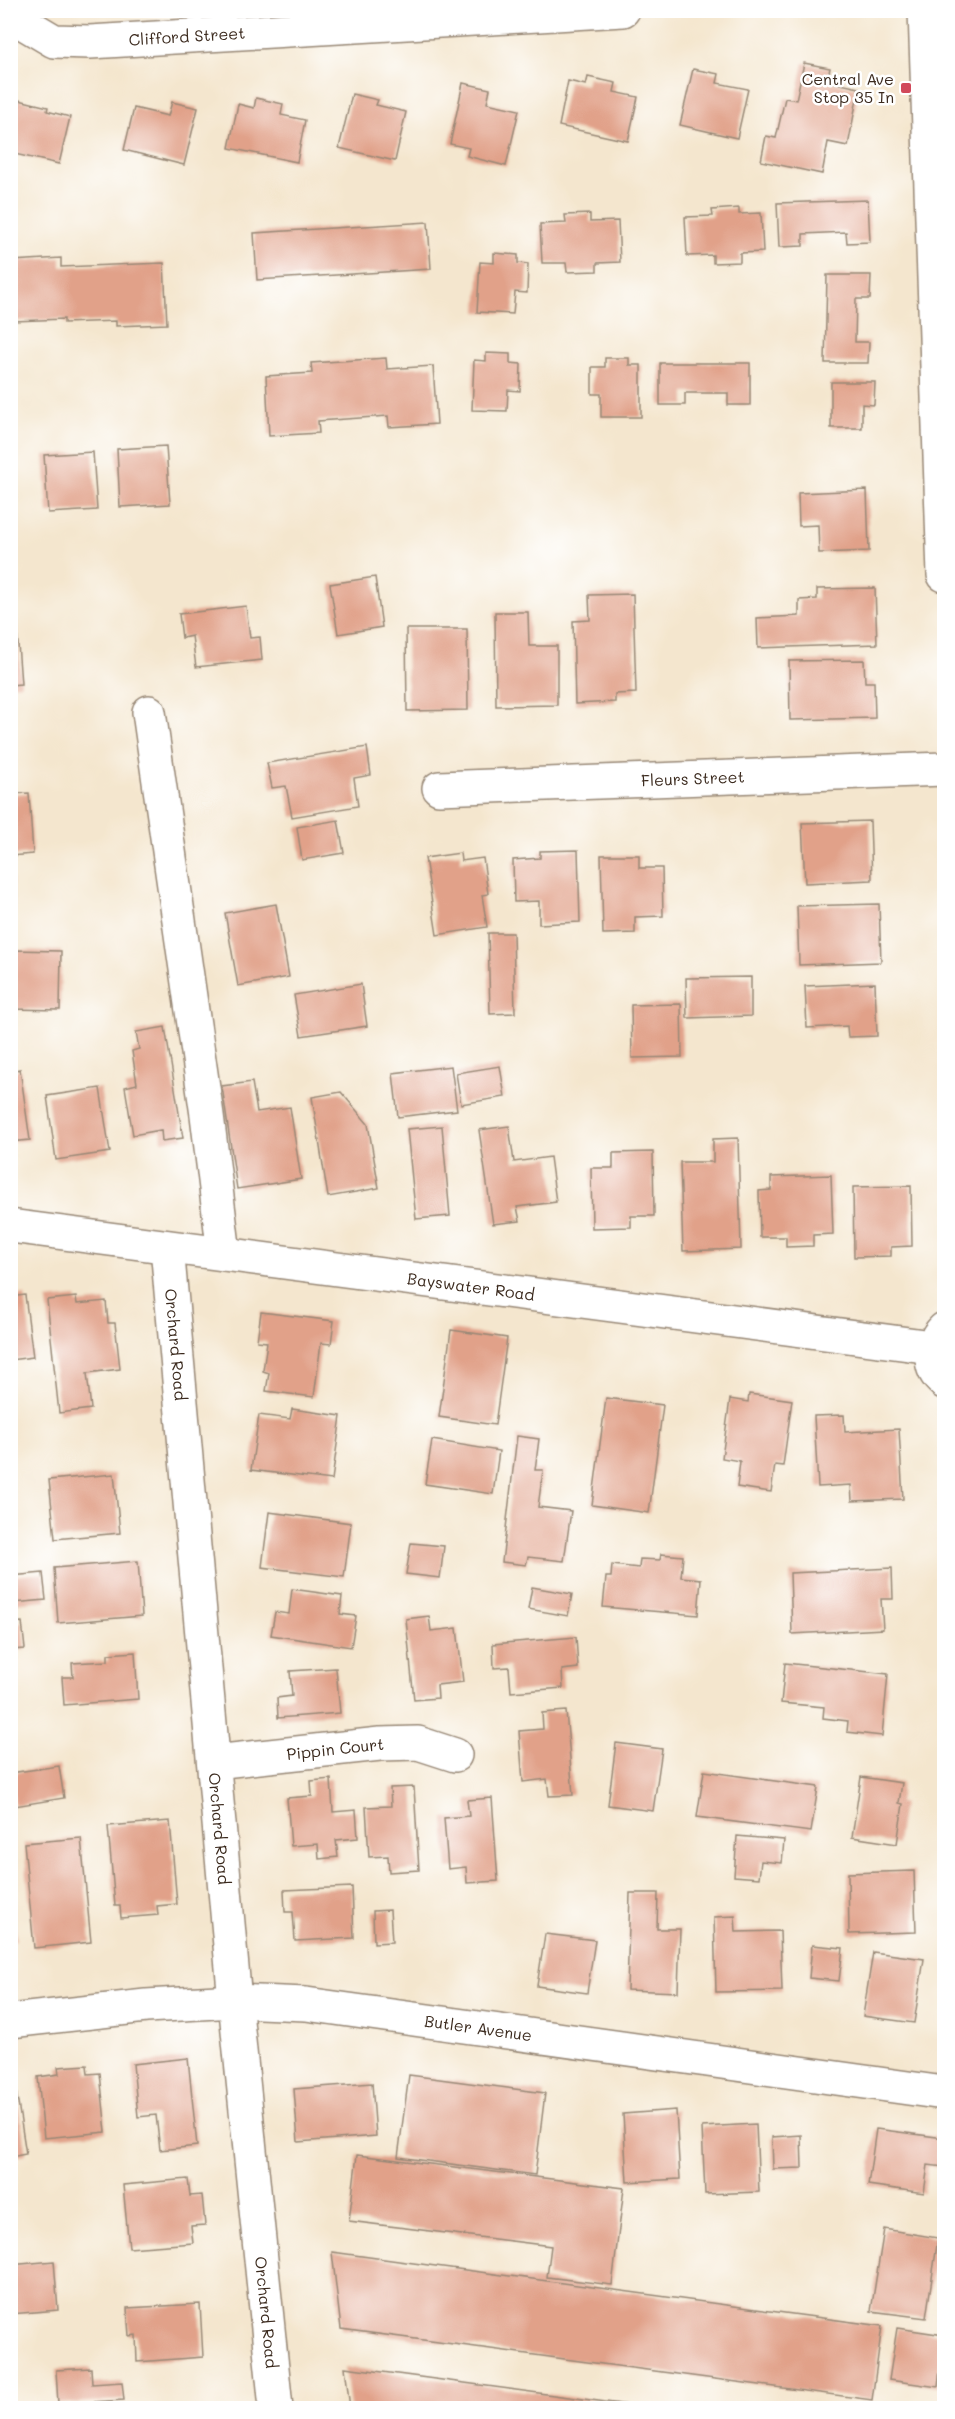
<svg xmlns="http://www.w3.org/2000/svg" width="955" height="2419" viewBox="0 0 955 2419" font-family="Mali,sans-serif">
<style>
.building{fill:#e1a189}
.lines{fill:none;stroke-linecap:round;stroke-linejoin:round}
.minor-casing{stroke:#988876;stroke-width:36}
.minor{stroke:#fff;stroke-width:33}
.poi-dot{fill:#d1495b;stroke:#fff;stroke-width:2}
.labels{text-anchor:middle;stroke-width:5;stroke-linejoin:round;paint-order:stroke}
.street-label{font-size:16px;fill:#3b2a1e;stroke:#fff}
.poi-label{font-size:16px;fill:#3b2a1e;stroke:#fff;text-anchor:end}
</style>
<rect width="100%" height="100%" fill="#fff"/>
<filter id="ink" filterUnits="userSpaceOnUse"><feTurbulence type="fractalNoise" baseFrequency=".0167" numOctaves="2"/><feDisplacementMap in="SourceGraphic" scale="12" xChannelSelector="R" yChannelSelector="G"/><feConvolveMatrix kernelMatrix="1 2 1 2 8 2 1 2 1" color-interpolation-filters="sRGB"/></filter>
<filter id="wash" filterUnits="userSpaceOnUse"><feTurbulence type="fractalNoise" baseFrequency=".008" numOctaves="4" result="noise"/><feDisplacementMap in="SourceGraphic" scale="24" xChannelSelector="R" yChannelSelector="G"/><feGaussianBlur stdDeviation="1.35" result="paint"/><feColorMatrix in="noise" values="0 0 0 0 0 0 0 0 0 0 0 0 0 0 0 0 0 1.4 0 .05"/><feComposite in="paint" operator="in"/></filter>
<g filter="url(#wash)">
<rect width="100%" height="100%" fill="#f4e6ce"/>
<g id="blocks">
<g class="building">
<path d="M804,63L830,68L827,81L859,88L848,146L828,142L822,174L761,161L766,136L776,138L785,98L796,100Z"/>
<path d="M693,69L719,74L717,83L748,89L737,138L680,125Z"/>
<path d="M588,77L616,83L614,92L638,97L628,141L559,126L568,81L586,85Z"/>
<path d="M463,83L490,89L487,103L519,110L506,166L467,156L469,148L450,144Z"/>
<path d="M352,94L378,100L376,105L406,112L395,161L339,148Z"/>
<path d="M256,98L283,104L281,115L305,120L297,162L229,148L238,104L254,108Z"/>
<path d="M15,99L48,107L47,111L70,117L59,164L10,153V116Z"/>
<path d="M172,102L198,108L184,165L124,150L134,108L168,116Z"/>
<path d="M868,200L870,242L847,243L846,232L803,234V246L779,247L777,203Z"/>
<path d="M739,208V214L761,213L763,252L740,253V262L713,263V255L687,256L685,217L713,216L712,210Z"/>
<path d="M590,214V222L618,221L620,262L597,263V271L567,272L566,263H542L540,224L566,223L565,215Z"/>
<path d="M428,222L431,269L257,280L254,233Z"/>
<path d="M494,253L518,255V263L528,264L527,293L515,292L513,314L477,312L480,262L494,263Z"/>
<path d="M61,258V267L164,263L167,324L116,326V321L64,323V319L14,321L12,261Z"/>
<path d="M827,275H871L870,299H856L855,342H869L868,363H825Z"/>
<path d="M486,353L510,354V363L521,364L520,391L508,390L507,411L472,410L474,360L486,361Z"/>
<path d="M386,358L387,369L433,366L437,424L389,427L388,416L318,421L319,433L269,436L266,376L312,373L311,363Z"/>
<path d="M605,358H629V365H641V417H601V394H592V367H605Z"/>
<path d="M660,363H750V405H728V393H685V405H660Z"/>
<path d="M831,382H875L874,405L862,404V428H831Z"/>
<path d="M166,446L170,504L120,507L117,449Z"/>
<path d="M93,452L97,510L48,513L44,455Z"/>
<path d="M867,490L869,551L819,553L818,525L799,526L798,493Z"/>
<path d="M375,577L382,627L338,634L330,584Z"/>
<path d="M875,588L877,644L758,648L757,618L799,616V600L817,599V589Z"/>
<path d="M633,594L636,693L615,694V702L575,704L573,621L590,620L589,595Z"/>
<path d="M246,606L250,638L260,637L262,660L196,667L192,636L182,638L179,614Z"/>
<path d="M495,612H528L529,646H557V705L496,706Z"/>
<path d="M10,617H16L21,684L10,685Z"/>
<path d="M406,629H467L468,710L407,711Z"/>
<path d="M864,660L865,682H874L875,718L790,720L789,661Z"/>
<path d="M367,747L371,775L354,778L358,806L292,817L286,786L272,788L267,763Z"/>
<path d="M29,793L33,854L10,856V794Z"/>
<path d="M338,820L344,853L302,860L297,827Z"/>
<path d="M870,821L872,880L805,883L802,823Z"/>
<path d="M578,850L580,922L539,924V901L514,902L513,860L540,858V851Z"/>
<path d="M460,853L461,861L483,858L488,894L482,895L487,927L437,935L425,858Z"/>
<path d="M601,855H639V868H662L663,916L635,917V933L603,934Z"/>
<path d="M12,877L14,911L10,912V878Z"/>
<path d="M276,904L289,977L238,986L225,913Z"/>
<path d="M879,904L881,962L799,965L797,906Z"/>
<path d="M488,933H513L515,1013L490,1014Z"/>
<path d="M10,950L61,951L60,1010L10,1009Z"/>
<path d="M751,977V1016L687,1018L686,978Z"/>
<path d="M875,983L877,1036L848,1037L847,1026L807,1028L805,986Z"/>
<path d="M361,984L367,1026L301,1036L294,995Z"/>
<path d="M681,1004L682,1057L632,1058L631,1005Z"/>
<path d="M165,1027L183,1138L162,1141L161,1130L133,1135L125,1087L137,1084L132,1051L139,1049L136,1032Z"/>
<path d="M451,1066L457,1110L398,1117L393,1073Z"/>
<path d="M500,1066L505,1097L461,1104L456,1073Z"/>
<path d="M20,1069L30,1140L10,1142V1071Z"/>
<path d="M252,1082L257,1112L290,1107L301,1179L237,1189L222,1086Z"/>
<path d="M100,1088L110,1152L56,1160L47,1096Z"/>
<path d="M341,1092L368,1124L379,1188L328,1197L312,1097Z"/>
<path d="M442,1126L450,1216L416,1219L407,1129Z"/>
<path d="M509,1126L514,1162L550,1157L556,1202L517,1207L520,1221L493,1224L479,1130Z"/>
<path d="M738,1138L741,1249L683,1251L680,1162H713V1139Z"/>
<path d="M653,1152L654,1216H631V1227L592,1228L591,1168H613V1153Z"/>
<path d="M831,1175L833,1234L813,1235V1246L786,1247V1237H760L759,1191L771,1190V1177Z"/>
<path d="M911,1186L912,1246L891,1247V1256L854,1257L853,1187Z"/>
<path d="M25,1295L33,1357L10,1360V1297Z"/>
<path d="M76,1297L77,1304L106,1301L108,1323H115L120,1369L87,1373L91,1409L59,1413L47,1300Z"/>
<path d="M261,1312L334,1321L331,1344L321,1343L314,1397L266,1391L269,1373L263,1371L267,1342L257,1341Z"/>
<path d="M451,1330L507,1338L495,1425L439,1417Z"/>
<path d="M749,1394L792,1400L783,1466L775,1465L771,1492L737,1487L740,1461L722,1458L730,1399L748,1402Z"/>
<path d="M606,1398L663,1405L649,1513L592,1505Z"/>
<path d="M292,1409L341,1416L332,1480L251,1470L259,1415L290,1419Z"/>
<path d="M844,1415L845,1432L899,1429L903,1499L852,1501L851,1485L818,1487L814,1416Z"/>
<path d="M517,1436L539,1439L535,1470H543L538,1507L571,1511L564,1561L528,1557L526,1565L502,1562Z"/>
<path d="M432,1440L499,1451L493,1494L425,1484Z"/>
<path d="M114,1474L120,1533L55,1539L49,1480Z"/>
<path d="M269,1512L351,1523L344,1577L262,1567Z"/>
<path d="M411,1543L444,1546L440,1578L406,1574Z"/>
<path d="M661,1554L683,1556L681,1577L701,1579L698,1615L603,1607L606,1577H611L612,1565L639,1568L640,1559L660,1560Z"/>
<path d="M138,1561L142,1616L58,1623L54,1568Z"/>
<path d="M892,1568L893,1599H881L883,1629L792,1634L790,1573Z"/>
<path d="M43,1573L46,1600L13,1603L11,1576Z"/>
<path d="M532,1587L572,1594L568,1616L528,1609Z"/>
<path d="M292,1589L342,1596L340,1614L356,1616L351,1647L271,1635L275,1612L289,1614Z"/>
<path d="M429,1616L431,1631L457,1628L463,1682L437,1685L438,1698L414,1700L406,1619Z"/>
<path d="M22,1622L25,1649L10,1650V1623Z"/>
<path d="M576,1637L578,1668L562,1670L563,1688L511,1692L509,1667L494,1668L493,1644Z"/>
<path d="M135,1652L138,1699L64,1705L62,1677H73L72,1663L108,1661V1654Z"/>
<path d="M785,1663L888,1674L882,1736L847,1732L848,1721L823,1718L824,1707L781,1703Z"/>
<path d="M336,1668L340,1713L278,1718L277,1698L292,1696L290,1671Z"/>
<path d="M566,1711L573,1795L549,1796L547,1779L523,1782L519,1731L543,1729L542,1713Z"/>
<path d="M616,1743L662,1749L653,1811L608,1805Z"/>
<path d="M59,1766L64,1798L15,1806L10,1773Z"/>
<path d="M704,1771L818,1787L811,1832L697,1817Z"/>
<path d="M861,1777L902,1783L899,1803L903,1804L897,1844L852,1837Z"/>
<path d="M331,1779L333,1812L356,1810L358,1838L336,1840L338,1857L319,1859L318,1844L291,1846L287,1798L312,1796L311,1781Z"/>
<path d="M414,1787L419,1870L389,1872L388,1856L369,1857L366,1807L391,1806L390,1788Z"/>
<path d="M492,1798L498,1881L467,1883L466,1867L448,1869L444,1818L469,1816L467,1800Z"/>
<path d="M170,1821L177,1904L157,1906L158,1915L121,1918L120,1906H115L108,1826Z"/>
<path d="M737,1836L784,1840L782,1863L761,1861L759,1878L734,1876Z"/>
<path d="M81,1838L91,1942L34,1948L24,1843Z"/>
<path d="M914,1871L916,1932L849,1934L848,1873Z"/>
<path d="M352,1887L354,1938L295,1941L293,1912H285L284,1890Z"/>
<path d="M10,1890H12L16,1940H10Z"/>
<path d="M630,1893H658L657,1929H680L678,1992L627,1990Z"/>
<path d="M390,1910L392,1942L374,1943L373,1911Z"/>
<path d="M735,1916L736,1932L780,1931L782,1991L716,1992L714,1917Z"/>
<path d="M545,1934L595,1940L587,1993L537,1986Z"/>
<path d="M812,1945L843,1948L839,1981L809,1978Z"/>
<path d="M873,1952L924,1959L914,2023L863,2016Z"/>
<path d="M188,2058L197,2146L160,2150L156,2115L138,2117L133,2064Z"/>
<path d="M87,2065L88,2074L100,2073L106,2132L44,2138L38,2077L59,2074L58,2067Z"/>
<path d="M409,2075L545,2093L535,2175L398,2157Z"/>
<path d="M372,2083L376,2136L298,2142L294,2089Z"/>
<path d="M16,2090L26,2154L10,2157V2091Z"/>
<path d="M676,2110L680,2179L627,2182L623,2114Z"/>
<path d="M756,2124L759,2192L705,2194L702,2127Z"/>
<path d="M876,2129L944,2138V2167L928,2165L924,2193L868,2185Z"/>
<path d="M801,2135L802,2168L773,2169L772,2137Z"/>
<path d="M357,2155L624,2188L612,2285L547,2277L551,2246L349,2221Z"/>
<path d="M188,2179L190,2196L202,2195L205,2225L191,2226L193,2243L129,2248L123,2185Z"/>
<path d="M884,2229L938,2238L926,2318L871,2311Z"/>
<path d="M332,2252L882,2326L872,2400L341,2329Z"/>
<path d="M54,2261L58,2310L10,2314V2265Z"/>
<path d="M200,2304L203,2357L137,2362L136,2335L129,2336L127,2308Z"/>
<path d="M897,2328L944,2335L938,2387L889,2380Z"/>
<path d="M345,2367L643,2407V2408H350Z"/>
<path d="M91,2368L92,2384L122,2382L124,2400L58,2404L56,2370Z"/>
</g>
</g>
</g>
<g filter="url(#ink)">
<use href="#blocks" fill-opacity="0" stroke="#988876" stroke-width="1.5"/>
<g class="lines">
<defs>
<g id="minor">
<path id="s1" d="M12,10L22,22L54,41L90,42L623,10"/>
<path d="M925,10L944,575"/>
<path d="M149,712L207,1115L224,1254"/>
<path id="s2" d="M439,788L944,769"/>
<path id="s3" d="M10,1226L932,1347"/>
<path id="s4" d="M167,1247L235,2001L276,2408"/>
<path d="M944,1329C929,1344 927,1368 944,1382"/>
<path id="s5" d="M214,1762L380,1744L418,1743L455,1755"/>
<path id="s6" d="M10,2021L146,2006L235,2001L306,2004L944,2093"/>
</g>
</defs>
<use href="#minor" class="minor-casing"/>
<use href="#minor" class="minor"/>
</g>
</g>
<rect class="poi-dot" x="900" y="82" width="12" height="12" rx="3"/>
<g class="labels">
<g class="street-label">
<text dy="6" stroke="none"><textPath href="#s1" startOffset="186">Clifford Street</textPath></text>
<text dy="6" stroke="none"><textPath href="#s2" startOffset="254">Fleurs Street</textPath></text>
<text dy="6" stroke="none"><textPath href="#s3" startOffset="465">Bayswater Road</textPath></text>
<text dy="6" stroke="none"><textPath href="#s4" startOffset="98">Orchard Road</textPath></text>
<text dy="6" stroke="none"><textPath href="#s5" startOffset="122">Pippin Court</textPath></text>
<text dy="6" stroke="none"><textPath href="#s4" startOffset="584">Orchard Road</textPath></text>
<text dy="6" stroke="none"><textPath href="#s6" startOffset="471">Butler Avenue</textPath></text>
<text dy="6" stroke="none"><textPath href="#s4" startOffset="1070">Orchard Road</textPath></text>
</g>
<g class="poi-label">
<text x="894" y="85">Central Ave<tspan x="894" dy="18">Stop 35 In</tspan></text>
</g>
</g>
<rect width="955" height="2419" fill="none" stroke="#fff" stroke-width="36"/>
</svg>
